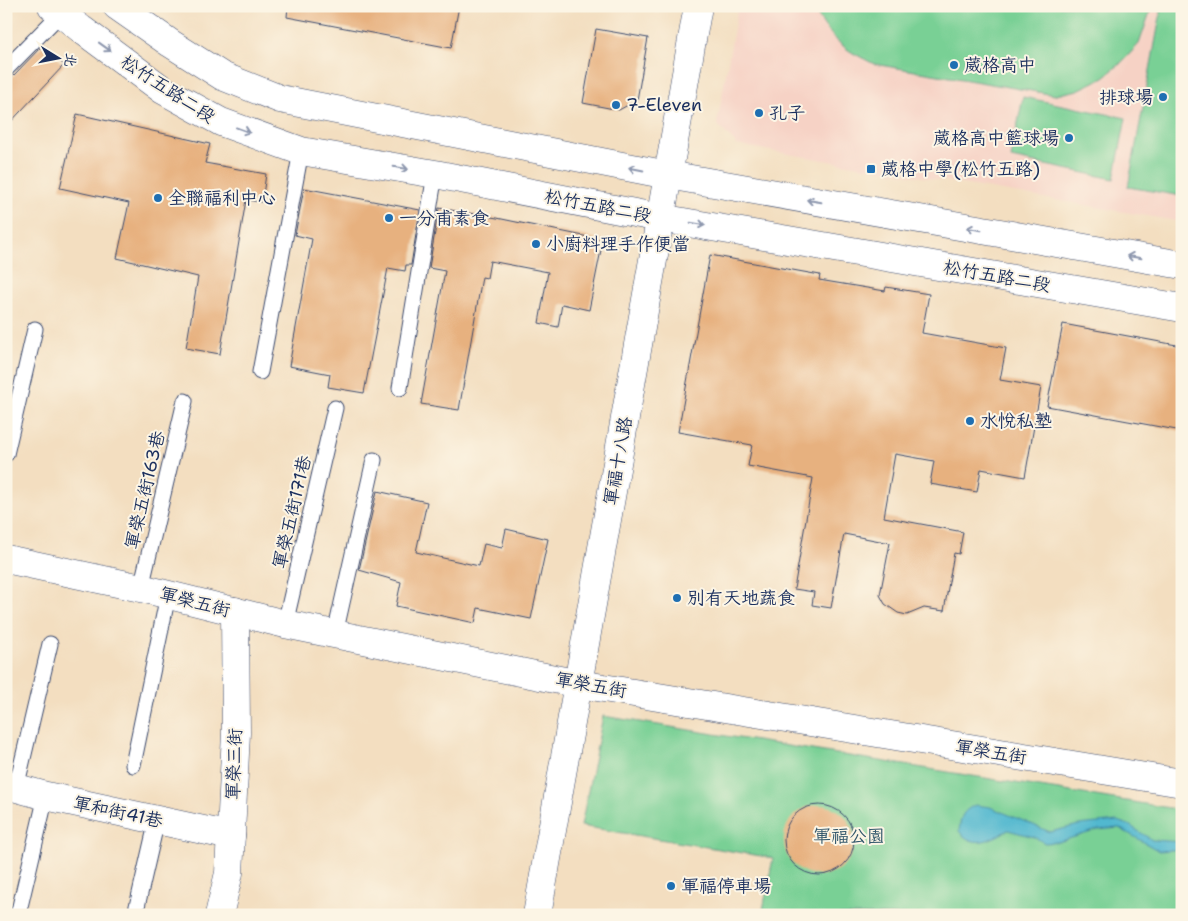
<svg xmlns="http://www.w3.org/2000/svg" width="1188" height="921" viewBox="0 0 1188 921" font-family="'Shantell Sans','LXGW WenKai TC',sans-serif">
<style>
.built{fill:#f6d2c5}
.green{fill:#79d095;stroke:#4a807a}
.water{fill:#51b8cf;stroke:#367496}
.building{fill:#e7b17f}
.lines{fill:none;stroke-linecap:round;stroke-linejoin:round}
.lane-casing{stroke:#3b496d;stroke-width:17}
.street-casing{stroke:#3b496d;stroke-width:29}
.secondary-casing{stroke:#3b496d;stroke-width:29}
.lane{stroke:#fff;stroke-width:15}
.street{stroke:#fff;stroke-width:28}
.secondary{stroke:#fff;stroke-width:28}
.oneway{stroke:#8d97ae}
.poi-dot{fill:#1f6fb2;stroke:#fcf5e5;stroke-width:2}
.labels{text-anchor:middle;stroke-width:4;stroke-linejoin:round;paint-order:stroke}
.poi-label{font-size:18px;fill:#1b2f5e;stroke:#fcf5e5;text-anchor:start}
.street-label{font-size:18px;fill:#1b2f5e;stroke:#fcf5e5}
.park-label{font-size:18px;fill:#32576c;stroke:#fcf5e5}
</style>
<rect width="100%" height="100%" fill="#fcf5e5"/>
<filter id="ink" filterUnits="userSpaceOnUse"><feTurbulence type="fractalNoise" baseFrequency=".02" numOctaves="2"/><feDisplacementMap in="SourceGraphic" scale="10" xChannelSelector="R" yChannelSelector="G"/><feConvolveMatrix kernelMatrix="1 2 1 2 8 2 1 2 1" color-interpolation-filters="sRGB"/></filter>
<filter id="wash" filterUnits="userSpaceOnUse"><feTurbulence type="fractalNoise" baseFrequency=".0096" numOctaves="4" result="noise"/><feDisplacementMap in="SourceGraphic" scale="20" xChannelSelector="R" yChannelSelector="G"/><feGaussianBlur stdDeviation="1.12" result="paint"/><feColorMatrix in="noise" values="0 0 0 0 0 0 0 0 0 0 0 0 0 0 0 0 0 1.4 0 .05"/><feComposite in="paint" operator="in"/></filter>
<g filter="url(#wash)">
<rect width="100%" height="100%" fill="#f3dec0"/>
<path class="built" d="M738,6H1182V222L737,145L717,124Z"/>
<g class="green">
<path d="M813,6H1152L1139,44L1120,64L1104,77L1078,90L1055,95L874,64C867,60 860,57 853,53C837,44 820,23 813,6Z"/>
<path d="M1162,6H1182V196L1128,187Z"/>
<path d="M1023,97L1126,118L1114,179L1011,158Z"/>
<path d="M603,716L1182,810V915H762L773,858L581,826Z"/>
</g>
<path class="water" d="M975,805L990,807L1050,832L1079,825L1117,821L1129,825L1152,840L1182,842V849L1159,851L1119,828L1098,830L1058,842L1045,843L1034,837L1008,830C992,839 974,850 959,831C961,817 961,812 975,805Z"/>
<g id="blocks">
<g class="building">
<path d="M288,6H459L451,48L287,17Z"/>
<path d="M596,29L648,38L637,100L619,110L583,103Z"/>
<path d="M43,45L64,65L6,127V78L13,76Z"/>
<path d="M77,114L210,144L205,163L266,174L262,202L246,200L220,354L186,348L198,277L117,258L129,203L60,188Z"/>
<path d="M304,188L420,210L411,265H406L405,271L388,268L364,393L328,387L330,374L289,366L312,239L295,235Z"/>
<path d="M439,208L497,218L603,240L589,310L562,304L558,327L539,323L548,272L490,261L487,278L482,277L459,410L421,404L445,271L429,268Z"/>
<path d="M710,255L820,275L819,280L885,291L886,287L929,294L922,333L1006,348L1000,380L1041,387L1025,477L981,469L977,492L930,484L934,461L895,454L884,517L963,532L959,554L954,553L944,611L924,608L907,615L898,613L885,604L880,595L890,543L844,534L831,608L812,605L814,592L794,589L813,478L748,466L752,445L678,432Z"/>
<path d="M1063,324L1182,346V431L1047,406Z"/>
<path d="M377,491L427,502L416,552L479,566L484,544L502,548L506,529L548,539L531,619L478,608L475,623L396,606L401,582L359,570Z"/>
<circle cx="819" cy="840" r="35"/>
</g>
</g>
</g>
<g filter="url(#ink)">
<use href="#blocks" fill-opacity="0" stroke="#3b496d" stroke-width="1"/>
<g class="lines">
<defs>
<g id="lane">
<path d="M6,69L61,13"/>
<path d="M260,372L301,151"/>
<path d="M400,388L435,174"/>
<path d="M6,454L35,329"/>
<path d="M141,588L185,401"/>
<path d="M285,624L335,408"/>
<path d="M335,634L374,460"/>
<path d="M133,765L168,595"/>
<path d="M16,788L50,644"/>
<path d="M18,915L46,796"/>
<path d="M135,915L157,820"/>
</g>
<g id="street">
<path d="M6,559L141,588L285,624L579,684L1182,783"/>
<path d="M6,785L46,796L231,836"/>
<path d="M219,915L229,873L236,733L235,611"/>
<path d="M537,915L698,6"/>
</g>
<g id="secondary">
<path d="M52,6L81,29L163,90L221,122L301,151L435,174L660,218L1182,308"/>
<path d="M117,6L170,43L222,76L280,99L668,175L1182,265"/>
</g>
</defs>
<use href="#lane" class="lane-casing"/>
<use href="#street" class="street-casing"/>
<use href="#secondary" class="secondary-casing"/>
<use href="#lane" class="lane"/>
<use href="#street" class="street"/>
<use href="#secondary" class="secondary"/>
</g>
<defs><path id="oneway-shaft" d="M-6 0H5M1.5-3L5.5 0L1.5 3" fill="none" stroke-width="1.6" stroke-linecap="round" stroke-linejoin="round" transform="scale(1.25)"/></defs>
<g class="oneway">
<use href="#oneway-shaft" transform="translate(105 47) rotate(36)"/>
<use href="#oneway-shaft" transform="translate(243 130) rotate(20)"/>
<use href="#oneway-shaft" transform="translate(401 168) rotate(10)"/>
<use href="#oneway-shaft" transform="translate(636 169) rotate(-169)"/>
<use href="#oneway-shaft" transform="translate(814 201) rotate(-170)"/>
<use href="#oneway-shaft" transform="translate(698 224) rotate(10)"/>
<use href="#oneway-shaft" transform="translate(974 229) rotate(-170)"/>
<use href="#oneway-shaft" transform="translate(1134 257) rotate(-170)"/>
</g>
</g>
<g class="poi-dot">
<circle cx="954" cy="65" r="5"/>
<circle cx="1163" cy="97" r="5"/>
<circle cx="616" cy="105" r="5"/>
<circle cx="759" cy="113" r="5"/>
<circle cx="1069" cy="138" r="5"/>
<rect x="866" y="164" width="10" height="10" rx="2.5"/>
<circle cx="158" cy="198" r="5"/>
<circle cx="389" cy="218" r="5"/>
<circle cx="536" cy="244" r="5"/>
<circle cx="970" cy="421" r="5"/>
<circle cx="677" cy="598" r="5"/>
<circle cx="671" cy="886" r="5"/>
</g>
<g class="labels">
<g class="poi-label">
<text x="964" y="71">葳格高中</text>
<text x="1153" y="103" text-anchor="end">排球場</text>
<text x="626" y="111">7-Eleven</text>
<text x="769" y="119">孔子</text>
<text x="1059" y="144" text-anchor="end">葳格高中籃球場</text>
<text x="881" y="175">葳格中學(松竹五路)</text>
<text x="168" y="204">全聯福利中心</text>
<text x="399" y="224">一分甫素食</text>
<text x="546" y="250">小廚料理手作便當</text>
<text x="980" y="427">水悅私塾</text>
<text x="687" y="604">別有天地蔬食</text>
<text x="681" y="892">軍福停車場</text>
</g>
<g class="street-label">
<text transform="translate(168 89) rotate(33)" y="6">松竹五路二段</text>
<text transform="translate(598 206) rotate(11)" y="6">松竹五路二段</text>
<text transform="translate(997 276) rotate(10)" y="6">松竹五路二段</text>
<text transform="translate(618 461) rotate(-80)" y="6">軍福十八路</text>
<text transform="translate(145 490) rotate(-77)" y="6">軍榮五街163巷</text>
<text transform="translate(292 512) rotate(-77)" y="6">軍榮五街171巷</text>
<text transform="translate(195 602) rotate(14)" y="6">軍榮五街</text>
<text transform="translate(591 685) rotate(10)" y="6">軍榮五街</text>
<text transform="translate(991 752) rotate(9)" y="6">軍榮五街</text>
<text transform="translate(234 764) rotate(-88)" y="6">軍榮三街</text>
<text transform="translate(118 812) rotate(12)" y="6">軍和街41巷</text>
</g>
<g class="park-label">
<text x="849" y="842">軍福公園</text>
</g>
</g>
<rect width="1188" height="921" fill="none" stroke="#fcf5e5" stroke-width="25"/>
<g transform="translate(58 58) rotate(100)" stroke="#fcf5e5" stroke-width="4" paint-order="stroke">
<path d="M0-4L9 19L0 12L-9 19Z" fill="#1b2f5e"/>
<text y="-8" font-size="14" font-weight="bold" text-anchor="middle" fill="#1b2f5e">北</text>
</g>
</svg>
